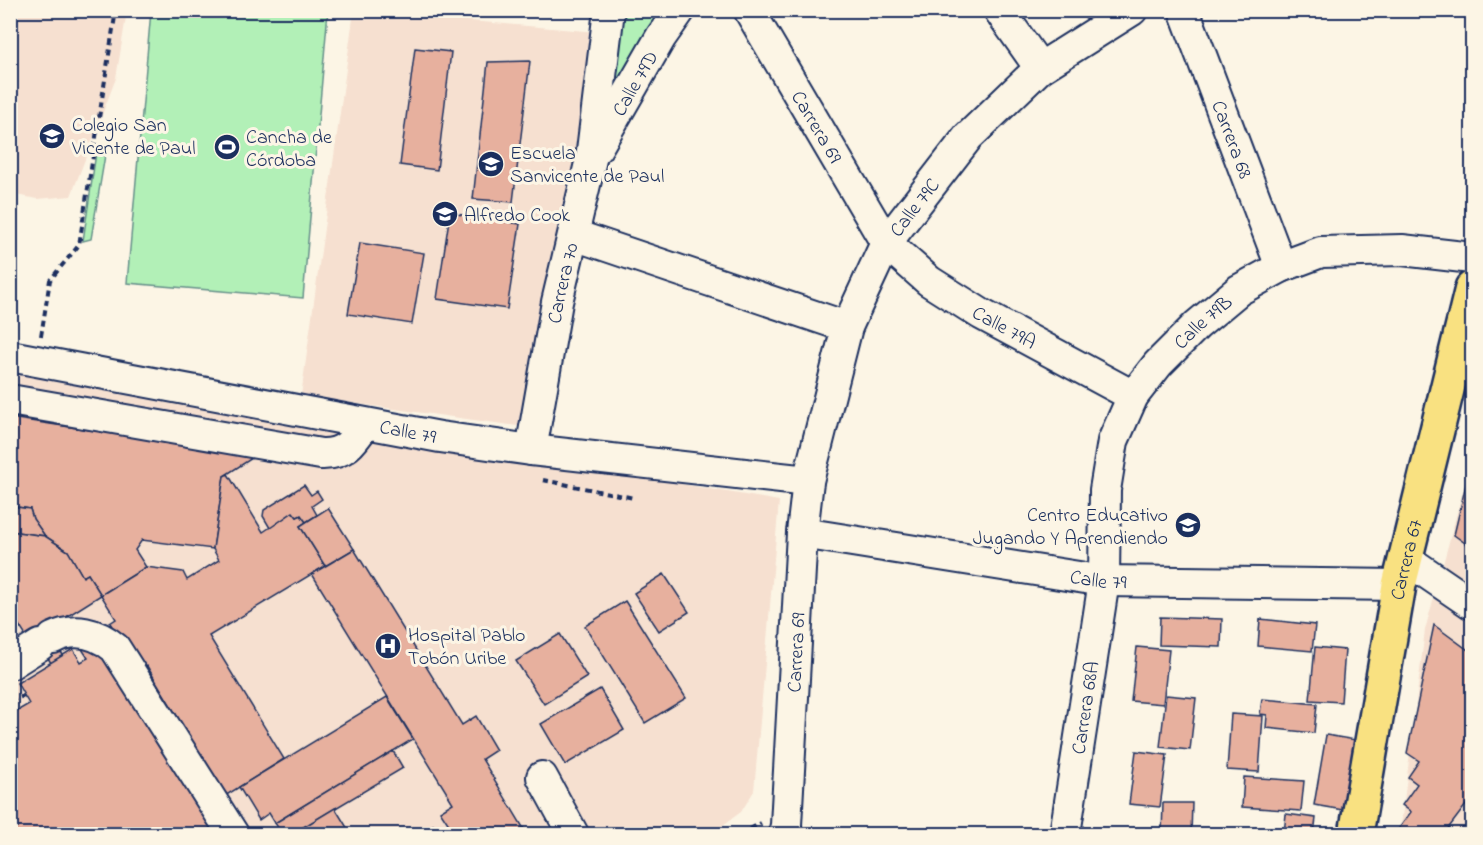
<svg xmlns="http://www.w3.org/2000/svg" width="1483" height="845" viewBox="0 0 1483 845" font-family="'Indie Flower',sans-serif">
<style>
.built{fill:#f6e0d0}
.green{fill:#b2f0b7;stroke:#66908a;stroke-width:1.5}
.building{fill:#e7b09e;stroke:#1b2f5e;stroke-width:1.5}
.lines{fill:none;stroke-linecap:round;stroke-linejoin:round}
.minor-casing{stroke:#1b2f5e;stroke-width:34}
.major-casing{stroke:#1b2f5e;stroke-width:38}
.path{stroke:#1b2f5e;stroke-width:4;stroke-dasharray:6 4.5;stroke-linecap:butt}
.minor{stroke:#fcf5e5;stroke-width:30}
.major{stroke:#f9e181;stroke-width:33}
.labels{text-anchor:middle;stroke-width:6;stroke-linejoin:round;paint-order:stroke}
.street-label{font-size:20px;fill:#1b2f5e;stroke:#fcf5e5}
.poi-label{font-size:20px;fill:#1b2f5e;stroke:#fcf5e5;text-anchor:start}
</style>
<rect width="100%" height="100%" fill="#fcf5e5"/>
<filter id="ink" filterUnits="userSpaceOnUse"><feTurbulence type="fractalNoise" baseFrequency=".0167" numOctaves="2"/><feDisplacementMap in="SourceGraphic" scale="12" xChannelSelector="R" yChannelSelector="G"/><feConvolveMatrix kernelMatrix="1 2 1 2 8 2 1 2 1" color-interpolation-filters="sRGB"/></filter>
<g filter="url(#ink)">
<g class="built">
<path d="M10,11H127L116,78L71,196L37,199L11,194Z"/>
<path d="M354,11L598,32L525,427L301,396Z"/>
<path d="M10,368L779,501L754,791L741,812L711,834H11Z"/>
<path d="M1472,458V834H1400L1425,630Z"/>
</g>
<g class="green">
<path d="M151,11H328L303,298L127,283Z"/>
<path d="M616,11H675L622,94L607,90Z"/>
<path d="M96,153L105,155L91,239L83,241Z"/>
</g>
<g class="building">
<path d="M415,48L451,52L437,170L400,165Z"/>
<path d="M530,61L513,202L473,199L488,62Z"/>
<path d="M450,213L520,224L507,309L437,299Z"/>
<path d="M360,243L424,253L412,324L348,314Z"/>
<path d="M10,418L257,455L224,476L213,549L142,540L135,550L146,567L101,595L88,574L83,577L68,551L45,536L33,519L30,509L10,506Z"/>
<path d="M1472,459V548L1454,535Z"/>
<path d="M228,474L263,532L293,512L297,517L301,515L306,522L300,526L325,566L209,636L284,759L225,796L147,666L139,671L110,623L116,619L101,595L146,567L183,572L187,580L219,560L213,549L224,476Z"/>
<path d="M304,485L311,495L317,491L322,499L312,506L317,515L306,522L301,515L297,517L293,512L270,528L263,516L264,510Z"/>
<path d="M10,506L30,509L33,519L45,536L10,531Z"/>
<path d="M328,508L354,549L325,566L300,526Z"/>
<path d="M10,531L45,536L68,551L83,577L88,574L101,595L47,629L63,655L51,663L35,637L29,641L17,622L10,626Z"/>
<path d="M354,549L462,725L476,716L496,750L482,759L527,834H455L440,811L453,803L312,574Z"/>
<path d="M664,574L689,612L659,631L634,593Z"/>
<path d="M625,601L686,698L645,723L585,626Z"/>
<path d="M1160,617L1222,619L1221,647L1159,645Z"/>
<path d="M1260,619L1315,625L1312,651L1258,646Z"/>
<path d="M1434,625L1472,653V797L1444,834H1403L1397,831L1411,812L1402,805L1417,784L1408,777L1419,761L1407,753Z"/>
<path d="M560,634L587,677L544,704L516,661Z"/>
<path d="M100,638L220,834H10V715L29,704L17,683L73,649L81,662L88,658L82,649Z"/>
<path d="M1137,647L1169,650L1163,704L1131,701Z"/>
<path d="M1315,647L1345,650L1341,702L1310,700Z"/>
<path d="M600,689L624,730L565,765L541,724Z"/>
<path d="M1166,695L1196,698L1190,750L1160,747Z"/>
<path d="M387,697L413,739L275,823L269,813L259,820L239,787Z"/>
<path d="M1262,699L1317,704L1314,733L1266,728L1267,715L1260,714Z"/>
<path d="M1231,714L1263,716L1259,772L1227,770Z"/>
<path d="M1326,735L1356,740L1343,810L1314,805Z"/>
<path d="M393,751L403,768L292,834H282L275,823Z"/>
<path d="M1136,751L1167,755L1160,807L1129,804Z"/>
<path d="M1244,777L1304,781L1301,811L1242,807Z"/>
<path d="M1163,803H1192L1191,834H1162Z"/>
<path d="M335,808L351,834H292Z"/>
<path d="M1286,814L1316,818L1314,834H1284Z"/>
<path d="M433,825L439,834H418Z"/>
</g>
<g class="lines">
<defs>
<g id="minor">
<path id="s1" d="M749,10L886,243L929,281L981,314L1133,396"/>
<path d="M999,10L1040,68"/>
<path id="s2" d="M1184,10L1281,267"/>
<path id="s3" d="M597,148L661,37L680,10"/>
<path d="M574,235L847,327"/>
<path id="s4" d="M10,356L440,437L531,450L808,481"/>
<path d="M10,400L321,454C344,455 353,442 365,424"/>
<path id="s5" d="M531,450L557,302L591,159L609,10"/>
<path id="s6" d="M802,533L1104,581L1399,585"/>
<path d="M1406,559L1472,604"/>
<path d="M53,638C75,627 97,633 115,648L233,834"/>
<path d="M10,664L40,645"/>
<path d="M542,777L573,834"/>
<path id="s7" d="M784,834L786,825L802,533L808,481L847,327L886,243L968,137L1040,68L1132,10"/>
<path id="s8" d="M1065,834L1104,581L1105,490L1113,441L1133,396L1158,364L1197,325L1239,290L1281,267L1321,252L1402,250L1472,258"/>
</g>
<g id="major">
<path id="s9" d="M1356,834L1399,585L1472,288"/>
</g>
</defs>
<use href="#minor" class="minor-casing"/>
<use href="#major" class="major-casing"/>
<g class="path">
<path d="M41,336L50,280L79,245L116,10"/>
<path d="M543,480L634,498"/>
<path d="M10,701L24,696"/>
<path d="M741,834L761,823"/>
</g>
<use href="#minor" class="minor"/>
<use href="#major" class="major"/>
</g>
</g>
<defs>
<symbol id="school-disc" viewBox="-11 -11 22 22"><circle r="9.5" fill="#1b2f5e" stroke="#fcf5e5"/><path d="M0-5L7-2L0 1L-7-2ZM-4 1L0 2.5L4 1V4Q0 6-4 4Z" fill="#fff"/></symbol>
<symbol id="stadium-disc" viewBox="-11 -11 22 22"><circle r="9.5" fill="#1b2f5e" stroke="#fcf5e5"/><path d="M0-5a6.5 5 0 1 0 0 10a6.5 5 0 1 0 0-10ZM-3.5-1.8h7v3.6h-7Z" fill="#fff"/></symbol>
<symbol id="hospital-disc" viewBox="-11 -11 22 22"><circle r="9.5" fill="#1b2f5e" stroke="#fcf5e5"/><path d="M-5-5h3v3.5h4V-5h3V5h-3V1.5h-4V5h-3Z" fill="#fff"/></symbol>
</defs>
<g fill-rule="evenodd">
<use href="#school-disc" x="37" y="121" width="30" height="30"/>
<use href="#stadium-disc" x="212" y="132" width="30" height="30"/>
<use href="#school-disc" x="476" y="149" width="30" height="30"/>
<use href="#school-disc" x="430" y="199" width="30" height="30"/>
<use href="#school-disc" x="1173" y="510" width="30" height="30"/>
<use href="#hospital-disc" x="373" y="631" width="30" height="30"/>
</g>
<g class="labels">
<g class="street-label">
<text dy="7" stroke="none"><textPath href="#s3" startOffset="75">Calle 79D</textPath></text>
<text dy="7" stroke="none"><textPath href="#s1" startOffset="135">Carrera 69</textPath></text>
<text dy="7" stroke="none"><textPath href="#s2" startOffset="138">Carrera 68</textPath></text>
<text dy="7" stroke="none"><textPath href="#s7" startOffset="651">Calle 79C</textPath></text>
<text dy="7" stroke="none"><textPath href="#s5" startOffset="170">Carrera 70</textPath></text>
<text dy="7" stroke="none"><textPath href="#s8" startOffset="548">Calle 79B</textPath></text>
<text dy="7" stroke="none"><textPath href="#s1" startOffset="416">Calle 79A</textPath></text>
<text dy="7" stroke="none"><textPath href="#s4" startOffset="405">Calle 79</textPath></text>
<text dy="7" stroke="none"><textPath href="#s9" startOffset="279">Carrera 67</textPath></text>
<text dy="7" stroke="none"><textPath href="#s6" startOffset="300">Calle 79</textPath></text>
<text dy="7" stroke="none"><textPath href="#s7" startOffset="182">Carrera 69</textPath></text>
<text dy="7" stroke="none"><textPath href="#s8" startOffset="128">Carrera 68A</textPath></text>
</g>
<g class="poi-label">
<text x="72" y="131">Colegio San<tspan x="72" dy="23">Vicente de Paul</tspan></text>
<text x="246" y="143">Cancha de<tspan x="246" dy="23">Córdoba</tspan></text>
<text x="510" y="159">Escuela<tspan x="510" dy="23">Sanvicente de Paul</tspan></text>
<text x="464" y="221">Alfredo Cook</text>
<text x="1168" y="521" text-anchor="end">Centro Educativo<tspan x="1168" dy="23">Jugando Y Aprendiendo</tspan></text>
<text x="408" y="641">Hospital Pablo<tspan x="408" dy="23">Tobón Uribe</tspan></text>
</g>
</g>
<rect width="1483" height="845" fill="none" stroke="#fcf5e5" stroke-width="36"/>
<rect x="18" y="18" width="1447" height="809" fill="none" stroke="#1b2f5e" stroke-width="2" filter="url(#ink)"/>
</svg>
